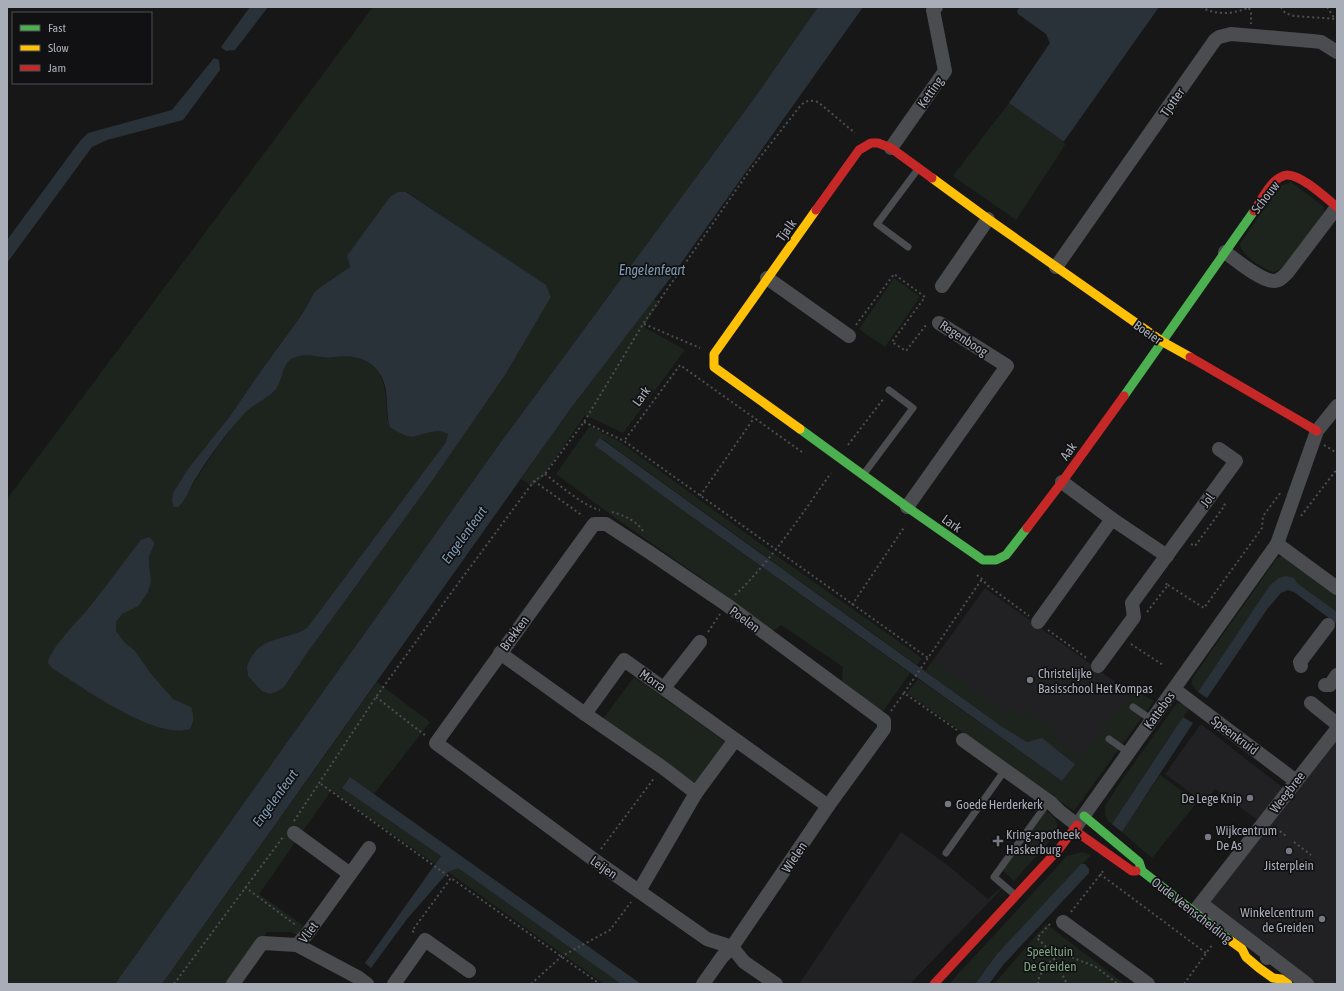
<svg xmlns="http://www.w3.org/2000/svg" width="1344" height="991" viewBox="0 0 1344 991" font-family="'Asap Condensed',sans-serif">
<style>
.built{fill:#212123}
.green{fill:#1d241e;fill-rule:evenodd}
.water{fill:#2a3239}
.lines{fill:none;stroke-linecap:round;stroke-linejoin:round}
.path{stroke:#4d4e52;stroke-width:2;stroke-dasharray:2 3;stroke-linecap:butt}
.lane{stroke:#4b4c50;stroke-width:7}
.street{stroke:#4b4c50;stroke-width:14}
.fast{stroke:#4caf50;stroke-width:9}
.slow{stroke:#ffc107;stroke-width:9}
.jam{stroke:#c62828;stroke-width:9}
.poi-dot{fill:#757880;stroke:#111113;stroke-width:1.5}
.labels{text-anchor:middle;stroke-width:3.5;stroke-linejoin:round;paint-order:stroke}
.street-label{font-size:13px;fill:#a8adb8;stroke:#111113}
.poi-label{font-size:13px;fill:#a8adb8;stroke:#111113;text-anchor:start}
.park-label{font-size:13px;fill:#7fa381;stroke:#111113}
.water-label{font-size:14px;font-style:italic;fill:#7f9bb3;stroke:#111113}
</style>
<rect width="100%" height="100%" fill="#171717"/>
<g class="built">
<path d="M985,588L1132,694L1083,763L1027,735L929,666Z"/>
<path d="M1201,724L1291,794L1337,737V984H1310L1207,906L1267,827L1215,789L1204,803L1165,774Z"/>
<path d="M901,832L946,864L988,899L1010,880L910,984H799Z"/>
</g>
<g class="green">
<path d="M373,7H818L753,100L498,446L115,984H7V499ZM398,192H407L546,286L551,297L505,375L432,481L310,649L284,687L263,645L300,632L307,628L446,442L448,434L444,432L433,431L387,419C387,387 384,360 347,356C339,355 331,359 323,358C312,356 300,352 290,359C281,367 283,380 276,389C268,399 254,403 245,413C239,418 234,425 229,432C212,454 196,478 182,503L188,469L230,416L258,375L301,316L308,302L322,286L350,267L348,260Z"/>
<path d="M1009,103L1063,141L1065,145L1016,220L953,176Z"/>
<path d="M1291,182L1324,207V211L1320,219L1282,268L1274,272C1264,270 1241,255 1240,244L1279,186Z"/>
<path d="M894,278L920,297L885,347L859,329Z"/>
<path d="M654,299L660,303L653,312L644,327L685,350L623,433L585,415L542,478L532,486L521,479L571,408Z"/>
<path d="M590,426L620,442L780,558L922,658L917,665L601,438L594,445L674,504L910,673L882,713L842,681L843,667L781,625L772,632L707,582L618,520L556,474Z"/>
<path d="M1282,556L1337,595V612L1297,583L1293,578L1270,585L1198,692C1192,686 1191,684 1193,677L1277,558Z"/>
<path d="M932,661L1005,714L1010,708L1022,716L1027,711L1059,733L1055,738L1081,757L1134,690L1154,701L1074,811L907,693L918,679L1062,781L1075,764L1043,738L1027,742L1004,728L925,671Z"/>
<path d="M634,677L727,743L694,786L603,719Z"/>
<path d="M377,682L430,722L374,794L350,777L342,788L441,856L435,864L331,791L259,894L304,926L298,935L291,932H267L229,984H162Z"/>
<path d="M1177,703L1185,705L1189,708L1112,824L1108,821L1105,814V806L1117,787Z"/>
<path d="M1160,775L1197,802L1152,858L1122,832Z"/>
<path d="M1045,812C1055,813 1060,826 1056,834L1014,881L1002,870L1015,853H1021L1032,838L1030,832Z"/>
<path d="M1082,852L1091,855L997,954L975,984H949L1067,856Z"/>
<path d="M452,868H458L621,984H604L448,872Z"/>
<path d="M1046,924L1125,984H994Z"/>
</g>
<g class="water">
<path d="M250,7H268L235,50L226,51L221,47Z"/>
<path d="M818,7H863L672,276L571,408L162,984H115L498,446L753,100Z"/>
<path d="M1020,7H1159L1065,140L1063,141L1009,103L1050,43L1046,34L1018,14L1017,11Z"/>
<path d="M214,58L219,60L220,70L183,120L107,140L92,147L7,263V240L80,141L88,133L172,110Z"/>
<path d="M398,192H406L546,285L551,297L505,375L432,481L310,649L284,687L276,692L270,694L262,691L248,676L247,666C249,661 252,656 255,652C267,637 292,638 307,628L446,442L448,434C433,426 419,439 407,436C401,434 395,430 390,427C385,411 390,392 381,376C372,359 353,354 335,357C321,360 309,352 296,357C281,361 284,379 276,389C267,400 252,404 243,415C225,435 208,458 194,481C189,490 186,500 178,507H174L172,502L173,493L188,469L230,416L258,375L301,316L314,293L322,286L350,267L347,256L390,197Z"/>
<path d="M600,438L1004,728L1027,742L1042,738L1075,764L1062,781L674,504L594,445Z"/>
<path d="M149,537L154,542V545L149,556V564L151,582L148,592L138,606L122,614L116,622V631L124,642L135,651L151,674L173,699L191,707C194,716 194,721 190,729C155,740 82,687 52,668L48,663C50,647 81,619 92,604C109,583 124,561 141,540Z"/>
<path d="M1286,576L1294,578L1297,583L1337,612V624L1294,592L1288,590L1281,593L1268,608L1207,698L1198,692L1270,585L1279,578Z"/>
<path d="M1183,717L1193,723L1122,832L1112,824Z"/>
<path d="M350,777L374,794L641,984H621L458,868L448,872L407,919L371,968L365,963L441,856L342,788Z"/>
<path d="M1081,864H1085L1089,869V873L1003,965L989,984H975L997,954Z"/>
</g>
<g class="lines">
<g class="path">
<path d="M1201,7C1217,16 1234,14 1250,7"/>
<path d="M1281,7L1285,13L1294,16L1337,19"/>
<path d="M1327,7L1335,19"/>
<path d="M1249,8L1251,13V24"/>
<path d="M644,324L700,348"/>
<path d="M856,325L894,274L925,297L892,342L906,351L926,325"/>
<path d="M584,422L624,441"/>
<path d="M848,445L884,398"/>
<path d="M1324,445L1337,453"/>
<path d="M802,452L680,365L624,441L928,658"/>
<path d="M545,474C558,484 585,507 600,510"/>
<path d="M534,481L583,516"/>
<path d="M700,496L754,418"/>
<path d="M612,512C624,515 639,522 644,533"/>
<path d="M1301,516L1337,469"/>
<path d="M1191,544L1195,546L1225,505L1221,502"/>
<path d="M977,575L982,579L987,585L1029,616"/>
<path d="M1168,585L1204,608L1262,528L1263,516L1281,492"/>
<path d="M735,595C773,559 801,515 831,473"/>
<path d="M852,605L905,526"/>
<path d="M1147,612L1168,585L1163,582"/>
<path d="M1048,630L1088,659"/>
<path d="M708,632L720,614"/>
<path d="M1131,644L1163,665"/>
<path d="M904,693L982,579"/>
<path d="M376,697L426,736"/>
<path d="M891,711L904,693L957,730"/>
<path d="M321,784L451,878"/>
<path d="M294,821L376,697L454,589L534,481L545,474L584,422L643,324L750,170L801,105C807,100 811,100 818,102L855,133"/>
<path d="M1276,828L1286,836"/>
<path d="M1294,842L1311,855"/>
<path d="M601,849L655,777"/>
<path d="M1100,874L1206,953"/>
<path d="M245,887L297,926"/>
<path d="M1071,912L1104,870"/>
<path d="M1050,924L1037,938C1051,950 1059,968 1067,984"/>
<path d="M414,932L412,931L451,878L600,984"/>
<path d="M174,984L283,837"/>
<path d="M531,984L562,956L610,930L631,902"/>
<path d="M1038,984L1039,977L1048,963L1058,957L1066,955L1096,967L1118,984"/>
<path d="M1184,984L1212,945"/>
</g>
<g class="lane">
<path d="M908,247L877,224L918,169"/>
<path d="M863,475L913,408L889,390"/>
<path d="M1133,707L1152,720"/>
<path d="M1109,739L1129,753"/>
<path d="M946,853L1005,770"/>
<path d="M1015,895L994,877L1049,801"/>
</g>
<g class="street">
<path d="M891,148L945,71L933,10L936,7"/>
<path d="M1225,252C1236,260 1261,281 1274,281C1279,281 1283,277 1287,273L1337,207"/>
<path d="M1056,267L1215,40L1219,37L1231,34L1312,41L1321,42L1337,52"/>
<path d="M767,278L849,336"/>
<path d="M942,286L988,219"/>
<path d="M1062,482L1112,519L1167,556"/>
<path d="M907,507L1007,366L939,323"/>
<path d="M1277,544L1337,588"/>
<path d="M1038,622L1112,519"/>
<path d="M500,653L585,714L662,767L696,793"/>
<path d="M1098,666L1134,617L1132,603L1236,461L1219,449"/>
<path d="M1301,666L1300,662L1328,625"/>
<path d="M1325,685H1330L1337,675"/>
<path d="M664,688L700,642"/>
<path d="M1174,689L1296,781"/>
<path d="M1311,703L1337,724"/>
<path d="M585,714L624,660L828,806"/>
<path d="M963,740L1051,803L1059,811L1077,825L1277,544L1317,431L1337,406"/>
<path d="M294,833L350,874"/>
<path d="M639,891L696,793L735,740"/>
<path d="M1206,907L1269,955"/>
<path d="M1194,912L1337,729"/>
<path d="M1063,922L1148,984"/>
<path d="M1267,958L1269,955L1307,984"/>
<path d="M233,984L262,943L297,945"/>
<path d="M367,984L359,978L297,945L307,934L369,848"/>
<path d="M394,984L425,940L469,971"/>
<path d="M703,984L722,957L732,947L828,806L884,729V721L727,605L649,552L606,524H594L436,743L593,859L707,939L732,947L744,962L776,984"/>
</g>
<g class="fast">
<path d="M1124,396L1254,211"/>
<path d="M800,429L907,507L983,560H996L1006,555L1027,528"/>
<path d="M1084,816L1139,862L1142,871L1231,941"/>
</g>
<g class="slow">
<path d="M932,178L988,219L1163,342L1190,357"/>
<path d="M800,429L714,367V354L816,210"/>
<path d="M1231,941L1242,949L1246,957L1259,968L1273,978L1281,979L1288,984"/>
</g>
<g class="jam">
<path d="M816,210L859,150L871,143H878L891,148L932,178"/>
<path d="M1254,211C1260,202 1266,190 1274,182C1277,179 1283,175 1287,175C1302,175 1326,198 1337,207"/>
<path d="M1190,357L1317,431"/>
<path d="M1027,528L1062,482L1124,396"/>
<path d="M1074,830L1132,871H1136"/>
<path d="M934,984L1059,849L1077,825"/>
</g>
</g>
<g class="poi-dot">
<circle cx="1030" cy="680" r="4"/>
<circle cx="1250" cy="798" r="4"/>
<circle cx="948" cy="804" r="4"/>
<circle cx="1208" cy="837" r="4"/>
<path d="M996 835h4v4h4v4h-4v4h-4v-4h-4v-4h4z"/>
<circle cx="1289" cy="851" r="4"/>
<circle cx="1322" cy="919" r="4"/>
</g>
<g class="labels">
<g class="street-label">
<text transform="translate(930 92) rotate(-55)" y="5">Ketting</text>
<text transform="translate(1172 102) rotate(-55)" y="5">Tjotter</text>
<text transform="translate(1265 197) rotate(-52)" y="5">Schouw</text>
<text transform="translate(786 230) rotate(-54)" y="5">Tjalk</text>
<text transform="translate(1148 332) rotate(35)" y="5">Boeier</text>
<text transform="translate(964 338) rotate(33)" y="5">Regenboog</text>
<text transform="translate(641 396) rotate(-54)" y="5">Lark</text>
<text transform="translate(1068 451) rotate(-54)" y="5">Aak</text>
<text transform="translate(1207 500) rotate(-54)" y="5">Jol</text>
<text transform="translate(952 523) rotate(35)" y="5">Lark</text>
<text transform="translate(745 619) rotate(36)" y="5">Poelen</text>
<text transform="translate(514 633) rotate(-54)" y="5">Brekken</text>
<text transform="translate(653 680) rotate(35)" y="5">Morra</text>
<text transform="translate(1159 710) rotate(-54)" y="5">Kattebos</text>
<text transform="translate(1235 735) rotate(37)" y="5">Speenkruid</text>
<text transform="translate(1287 792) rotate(-52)" y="5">Weegbree</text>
<text transform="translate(794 857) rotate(-56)" y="5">Wielen</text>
<text transform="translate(604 867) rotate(35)" y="5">Leijen</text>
<text transform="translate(1192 910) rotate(38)" y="5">Oude Veenscheiding</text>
<text transform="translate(308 932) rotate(-54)" y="5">Vliet</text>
</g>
<g class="poi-label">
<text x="1038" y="678">Christelijke<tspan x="1038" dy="15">Basisschool Het Kompas</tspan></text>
<text x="1242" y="803" text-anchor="end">De Lege Knip</text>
<text x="956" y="809">Goede Herderkerk</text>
<text x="1216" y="835">Wijkcentrum<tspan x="1216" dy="15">De As</tspan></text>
<text x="1006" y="839">Kring-apotheek<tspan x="1006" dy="15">Haskerburg</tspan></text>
<text x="1289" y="870" text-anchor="middle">Jisterplein</text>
<text x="1314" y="917" text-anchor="end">Winkelcentrum<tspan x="1314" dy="15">de Greiden</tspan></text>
</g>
<g class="park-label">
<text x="1050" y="956">Speeltuin<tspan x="1050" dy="15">De Greiden</tspan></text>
</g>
<g class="water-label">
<text x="652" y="275">Engelenfeart</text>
<text transform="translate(464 535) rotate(-54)" y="5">Engelenfeart</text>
<text transform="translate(275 798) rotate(-54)" y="5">Engelenfeart</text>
</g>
</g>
<rect width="1344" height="991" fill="none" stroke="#a8adb8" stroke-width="16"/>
<rect x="12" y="12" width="140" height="72" fill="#111113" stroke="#4d4f55"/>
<rect x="20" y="25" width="20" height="6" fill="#4caf50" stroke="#4d4f55"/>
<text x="48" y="32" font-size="12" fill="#a8adb8">Fast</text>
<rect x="20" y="45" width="20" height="6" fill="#ffc107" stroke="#4d4f55"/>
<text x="48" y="52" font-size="12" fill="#a8adb8">Slow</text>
<rect x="20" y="65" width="20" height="6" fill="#c62828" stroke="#4d4f55"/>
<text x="48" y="72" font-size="12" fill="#a8adb8">Jam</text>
</svg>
